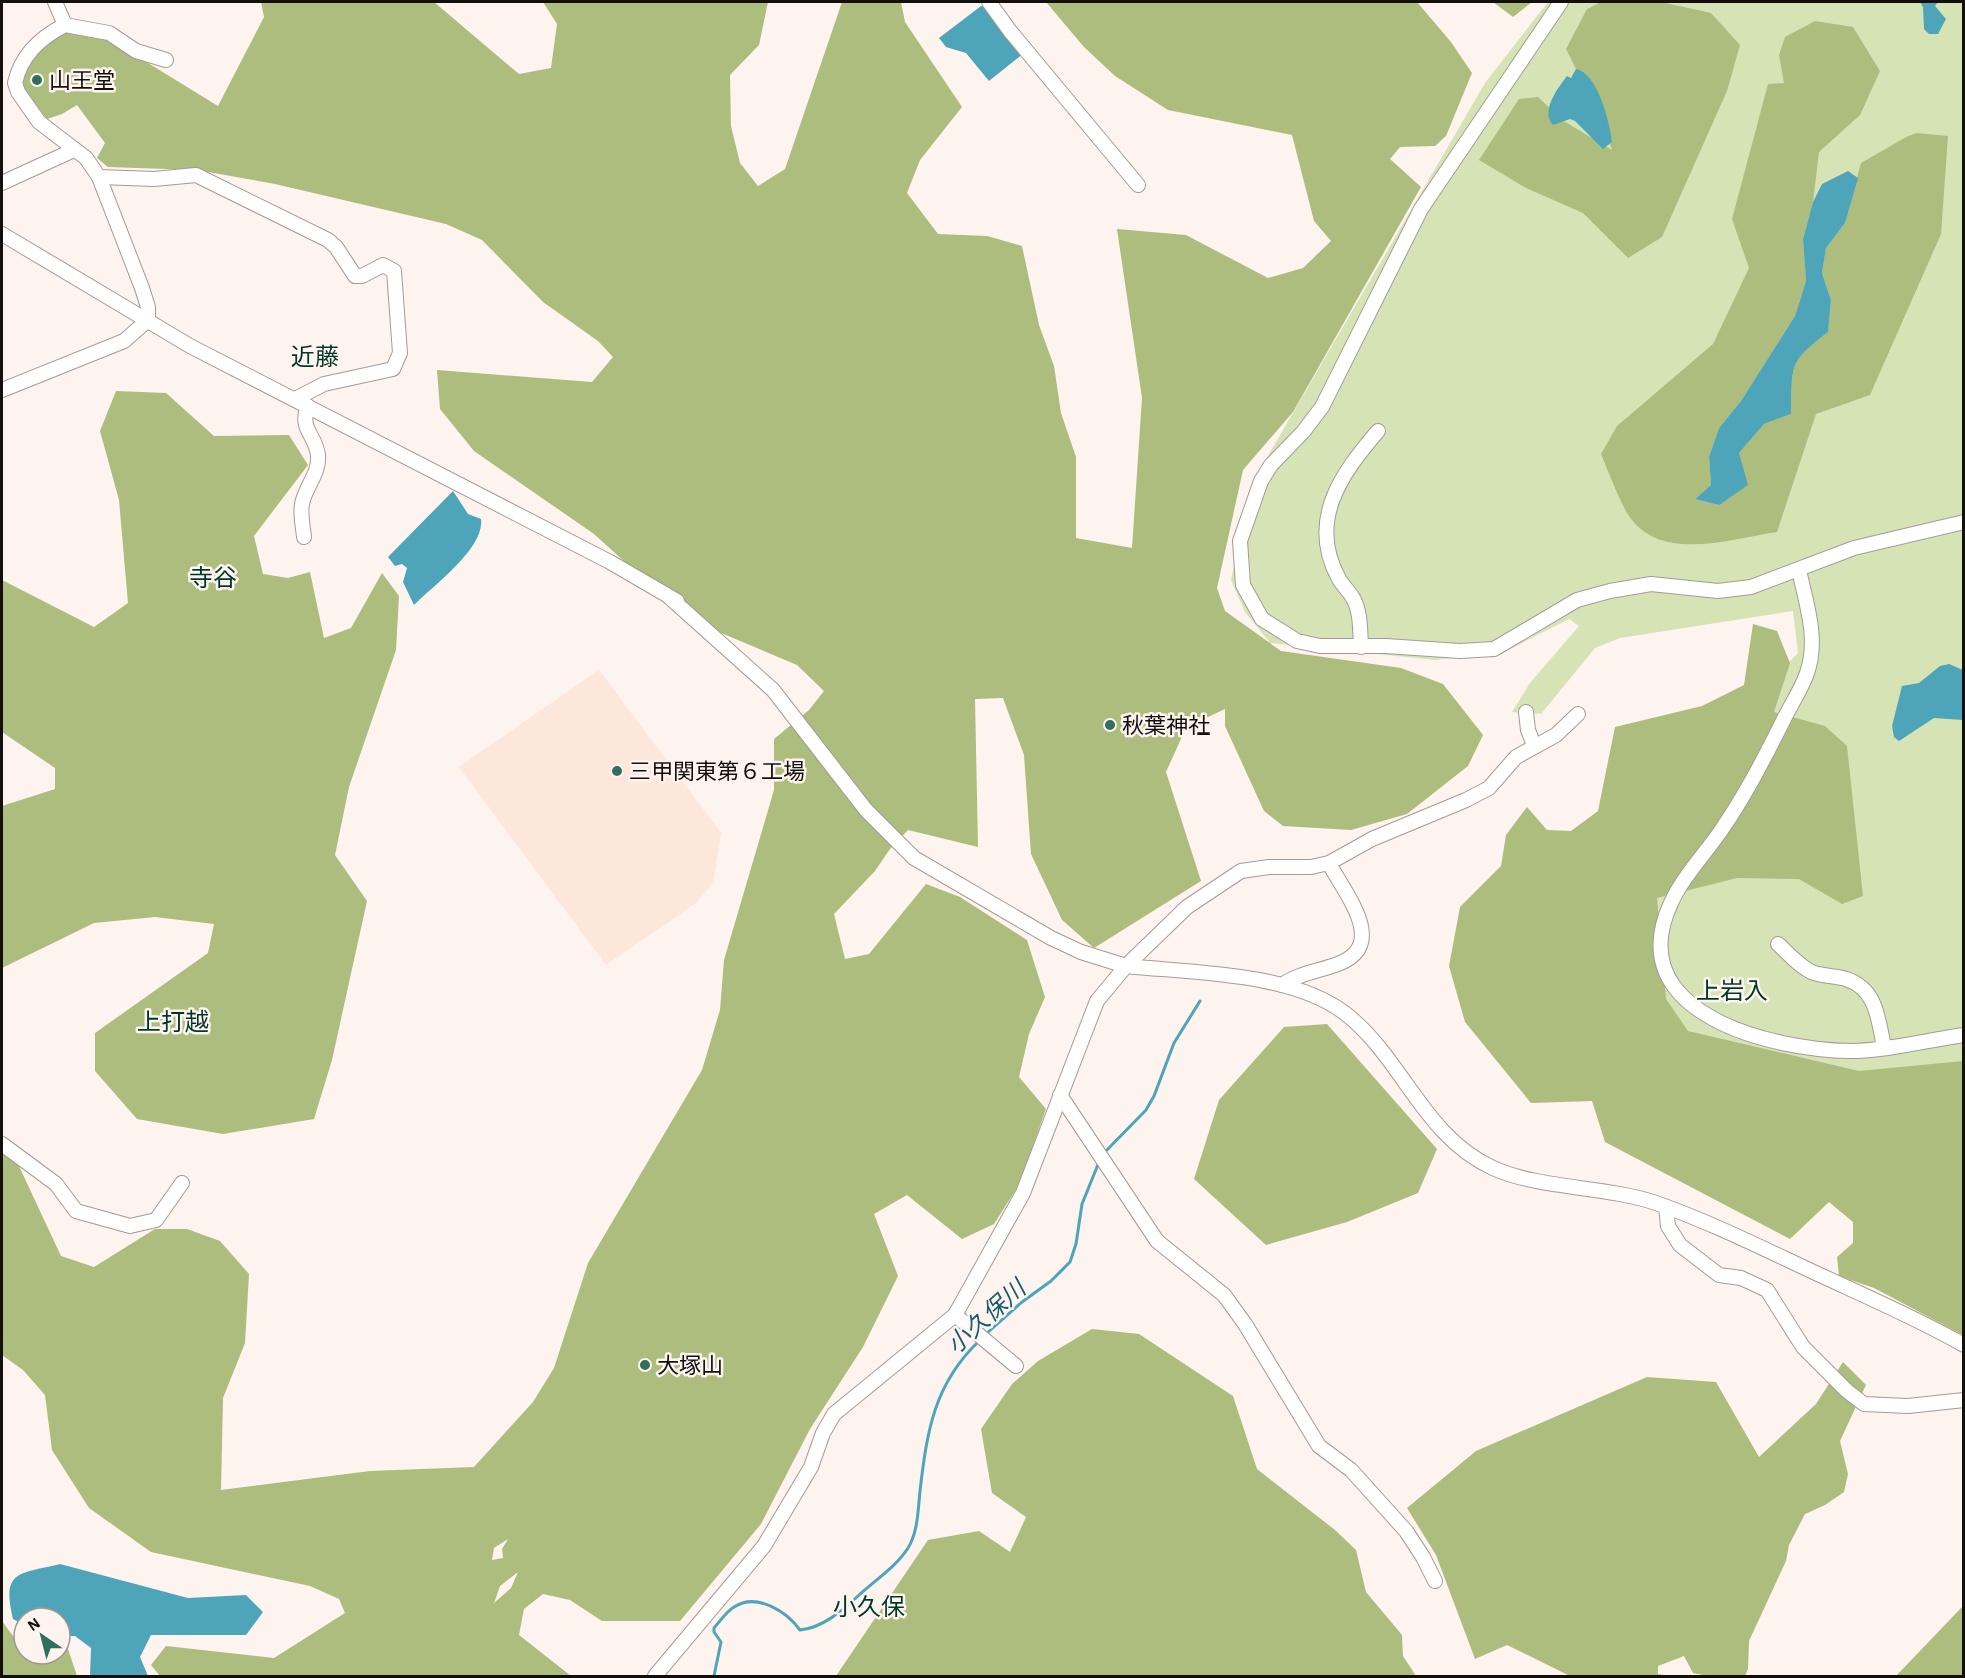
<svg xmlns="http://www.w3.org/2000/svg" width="1965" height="1678" viewBox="0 0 1965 1678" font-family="'Alegreya Sans','Noto Sans JP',sans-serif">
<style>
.industrial{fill:#fde6da}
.green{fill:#d6e4b5}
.forest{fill:#acbd7d;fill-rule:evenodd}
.water{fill:#4ea5b9}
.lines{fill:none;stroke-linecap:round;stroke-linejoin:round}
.stream{stroke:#4ea5b9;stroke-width:3}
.minor-casing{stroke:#a49b97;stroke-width:16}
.minor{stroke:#fff;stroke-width:14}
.poi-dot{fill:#326f5b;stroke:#fdf3ef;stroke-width:2}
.labels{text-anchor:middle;stroke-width:5;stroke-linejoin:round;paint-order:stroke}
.poi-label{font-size:22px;fill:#120f0d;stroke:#fdf3ef;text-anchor:start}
.neighbourhood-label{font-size:24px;fill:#003729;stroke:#fdf3ef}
.water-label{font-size:24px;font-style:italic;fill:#145c6b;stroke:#fdf3ef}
</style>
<rect width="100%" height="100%" fill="#fdf3ef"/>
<path class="industrial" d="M599,670L721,833L713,882L696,903L606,965L459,767Z"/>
<path class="green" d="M1548,2H1963V1240L1570,1076L1730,722L1798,653L1793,611L1620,638L1595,648L1541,714L1512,712L1530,683L1579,626L1569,619L1506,651L1435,660L1270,643L1245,612L1231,580L1251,485L1485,83Z"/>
<g class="forest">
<path d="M261,2H434L519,74L551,68L557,24L543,2H768L759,45L730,75L731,126L740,163L758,186L785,169L842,2H901L905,22L962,107L920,160L907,193L938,234L987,236L1022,246L1039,325L1054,366L1061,413L1076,457V538L1132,548L1142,398L1117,229L1186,235L1268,278L1303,268L1331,241L1314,221L1292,135L1168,110L1115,76L1084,47L1046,2H1417L1451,42L1472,73L1446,136L1435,146L1400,147L1390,159L1421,187L1293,412L1243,470L1217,588L1225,611L1281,651L1401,668L1443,684L1483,735L1468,766L1407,814L1351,830L1283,826L1264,811L1225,726V709L1208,717L1190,719L1166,772L1201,881L1094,948L1062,920L1031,854L1024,755L1003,698L975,699L978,847L908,830L890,849L875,871L834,914L845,959L869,954L926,884L960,897L1027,940L1045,997L1029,1034L1019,1077L1046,1109L1020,1183L994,1224L962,1239L907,1195L874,1214L898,1276L863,1347L810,1429L761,1524L680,1621H602L570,1600L543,1594L524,1609L519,1635L571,1676H160L151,1665L166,1646L274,1658L345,1613L339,1599L310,1586L151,1552L89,1508L52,1450L45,1395L23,1370L2,1355V1140L11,1149L61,1256L94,1267L155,1229H187L220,1241L249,1274L245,1343L223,1398L221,1490L370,1471L474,1467L533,1402L554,1368L588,1263L702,1070L720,1010L724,960L774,790V739L809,710L824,691L797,665L688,619L594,534L474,451L440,409L437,370L592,382L613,357L598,341L543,302L482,240L446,224L275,184L197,170L108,167L97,158L105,143L77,105L62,114L47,119L22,87V75L28,63L56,34L84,28L117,44L218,106L264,17ZM508,1539L502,1549L503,1558L492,1560L494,1548ZM518,1572L511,1588L494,1603L500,1586Z"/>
<path d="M1493,2H1532L1513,17Z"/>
<path d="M1601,2H1661L1711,13L1740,45L1727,91L1662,237L1628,258L1583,213L1526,188L1479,160L1519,99L1538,97L1562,120L1612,150L1602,121L1566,49L1587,9Z"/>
<path d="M1815,21L1853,27L1880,71L1860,115L1819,152L1813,202L1803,239L1806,281L1795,316L1741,401L1719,428L1709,457L1711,485L1695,499L1719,505L1739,453L1764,424L1791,414C1793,365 1787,363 1828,331L1831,300L1822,273L1826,248L1845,223L1861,163L1908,136L1917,133L1948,136L1941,234L1870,395L1816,414L1777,532C1729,539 1658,564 1627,513C1617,495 1609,473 1601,454L1617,426L1713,344L1749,268L1732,219L1768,84L1784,83L1779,55L1785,37Z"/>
<path d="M116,391L166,393L214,436L289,435L308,465L254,536L263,574L288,578L310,572L324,638L351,628L382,573L399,596L396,650L349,787L335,855L367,901L332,1060L314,1119L223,1134L137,1119L95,1071V1033L208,953L214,924L155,917L94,923L2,968V806L55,789V768L2,732V580L94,627L128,603L119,500L100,431Z"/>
<path d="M1753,624L1777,631L1790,663L1774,712L1825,726L1847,746L1863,896L1842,904L1799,879L1737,878L1657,898L1666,999L1688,1031L1859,1071L1963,1061V1335L1874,1288L1839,1276L1837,1257L1853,1243V1222L1829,1202L1790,1239L1605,1142L1592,1101L1531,1103L1465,1022L1449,966L1460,907L1501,866L1506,835L1527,807L1547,830L1571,831L1598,811L1615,727L1702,706L1744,685Z"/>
<path d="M1327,1024L1437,1149L1418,1193L1347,1222L1266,1245L1194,1179L1219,1100L1284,1027Z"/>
<path d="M1092,1329L1139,1334L1233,1396L1257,1469L1335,1530L1356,1550L1366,1592L1402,1635L1403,1656L1416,1676H836L928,1540L979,1531L1010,1552L1026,1517L992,1493L981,1429L1012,1384L1038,1361Z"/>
<path d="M1843,1362L1866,1385L1840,1441L1848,1474L1844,1492L1825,1505L1805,1514L1789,1545L1786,1561L1749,1641L1748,1669L1745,1676H1708L1693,1673L1684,1656L1658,1666V1674L1670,1676H1570L1507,1645L1475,1659L1436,1555L1407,1508L1476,1451L1647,1377L1716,1382L1759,1457L1816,1404Z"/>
<path d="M1963,1606V1676H1896Z"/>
<path d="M2,1621L13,1636L24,1641V1654H60V1646H67L77,1676H2Z"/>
</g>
<g class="water">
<path d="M1920,2H1938L1935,6L1946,19L1938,34H1929L1924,29L1923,7Z"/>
<path d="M981,6L985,7L1024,53L989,81L966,53L946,47L939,38Z"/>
<path d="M1576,69C1598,73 1610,124 1612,142L1603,149L1575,121L1570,119L1553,125C1540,111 1558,88 1567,76L1571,78Z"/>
<path d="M1848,171L1858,178L1845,223L1826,248L1822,273L1831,300L1828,332C1787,363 1793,365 1791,414L1764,424L1739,453L1748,485L1719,505L1695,499L1711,485L1709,457L1719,428L1741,401L1795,316L1806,281L1803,239L1813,202L1822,184Z"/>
<path d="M453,491L468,514L481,519C485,548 434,585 414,605L403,582L407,568L402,564L395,566L388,557Z"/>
<path d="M1949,664L1963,670V720L1934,718L1899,741L1894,737L1892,726L1902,686L1919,683L1940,666Z"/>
<path d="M60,1564L188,1598L246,1595L263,1612L246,1635H151L140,1657L148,1676H90L91,1648L75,1636H60V1618H24V1625L13,1619C1,1570 19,1574 60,1564Z"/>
</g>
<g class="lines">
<g class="stream">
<path d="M1103,1154L1146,1110L1154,1096L1174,1043L1200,1001"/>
<path d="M986,1334L1022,1302L1051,1281L1070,1262L1076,1244L1082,1204L1099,1162"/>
<path d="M714,1676L721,1642L714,1632V1628C720,1621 727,1611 734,1607C757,1592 787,1612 800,1630C822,1628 842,1611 858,1596C874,1581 896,1567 908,1548C918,1532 918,1510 920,1491C927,1431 934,1384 979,1341"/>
</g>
<defs>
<g id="minor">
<path d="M55,2L65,25"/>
<path d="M989,2L1010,31L1138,185"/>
<path d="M1561,2L1421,209L1322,407L1303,432L1271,465L1261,481L1240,541L1243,585L1262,619L1297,641L1320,646H1386L1460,651L1494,649L1577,600L1610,591L1651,584L1718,591L1751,587L1854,548L1964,522"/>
<path d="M99,177L154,179L196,175L328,240L336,247L355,276H362L383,265L394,271L400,353L393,369L324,384L295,399"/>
<path d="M2,183L74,150"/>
<path d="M2,234L190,346L610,562L677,601"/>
<path d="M2,390L124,341L148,320V307L142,288L99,177L86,158L39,122L18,92L15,83C21,55 41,37 65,25L109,33L136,51L166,60"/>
<path d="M304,537C303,526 300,514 302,504C305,487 320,473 318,455C315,433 299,430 308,406"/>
<path d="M1799,570C1806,603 1819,639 1807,673C1802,688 1792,703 1785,717C1765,757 1745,796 1720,832C1704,855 1682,878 1671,903C1619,1014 1773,1050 1851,1051C1886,1051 1928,1040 1964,1035"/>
<path d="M668,596L773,690L866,810L914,858L1051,938L1081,952L1126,966C1193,973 1292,972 1346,1014C1403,1059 1424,1137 1493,1168C1539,1189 1606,1186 1656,1203C1707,1221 1756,1245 1805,1268C1858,1293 1913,1316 1964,1345"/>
<path d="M1361,647C1360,631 1361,612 1353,598C1349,591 1343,586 1339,579C1307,521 1341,474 1378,431"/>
<path d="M1526,712L1528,730L1534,745"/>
<path d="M1778,944C1788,953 1801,968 1814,973C1824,976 1836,976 1846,979C1877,989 1878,1019 1884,1047"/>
<path d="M1282,985C1299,973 1320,971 1338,964C1390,944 1343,892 1329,863"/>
<path d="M1060,1095L1157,1241L1224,1295L1245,1324L1319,1446L1351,1470L1406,1531L1423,1557L1435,1581"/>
<path d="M2,1144L56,1184L76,1211L130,1226L156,1220L182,1183"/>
<path d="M1666,1207L1668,1226L1680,1245L1719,1275L1741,1278L1767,1290L1803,1347L1847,1391L1864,1404L1908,1406L1964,1400"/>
<path d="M955,1315L1016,1366"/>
<path d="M655,1676L764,1546L811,1467L823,1433L834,1414L955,1315L1023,1193L1097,1001L1126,966L1187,907L1241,871L1269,867H1311L1329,863L1372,839L1466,800L1489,788L1516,757L1556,735L1578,714"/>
</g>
</defs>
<use href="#minor" class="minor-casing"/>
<use href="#minor" class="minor"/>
</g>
<g class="poi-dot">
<circle cx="37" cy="80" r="6"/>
<circle cx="1110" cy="725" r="6"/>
<circle cx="617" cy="771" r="6"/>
<circle cx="645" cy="1365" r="6"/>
</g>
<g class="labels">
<g class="poi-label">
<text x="49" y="88">山王堂</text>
<text x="1122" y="733">秋葉神社</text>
<text x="629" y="779">三甲関東第６工場</text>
<text x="657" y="1373">大塚山</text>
</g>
<g class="neighbourhood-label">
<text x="315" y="365">近藤</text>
<text x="213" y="586">寺谷</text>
<text x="1732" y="999">上岩入</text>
<text x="173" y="1030">上打越</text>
<text x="869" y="1615">小久保</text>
</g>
<g class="water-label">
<text transform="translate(986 1317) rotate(-42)" y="8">小久保川</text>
</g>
</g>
<rect width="1965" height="1678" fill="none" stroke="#120f0d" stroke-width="6"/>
<g transform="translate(42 1636) rotate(325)"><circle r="28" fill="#fdf3ef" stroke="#9f9895" stroke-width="1.5"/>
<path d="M0-4.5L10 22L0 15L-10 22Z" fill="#326f5b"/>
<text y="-9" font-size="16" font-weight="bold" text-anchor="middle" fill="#120f0d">N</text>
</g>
</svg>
